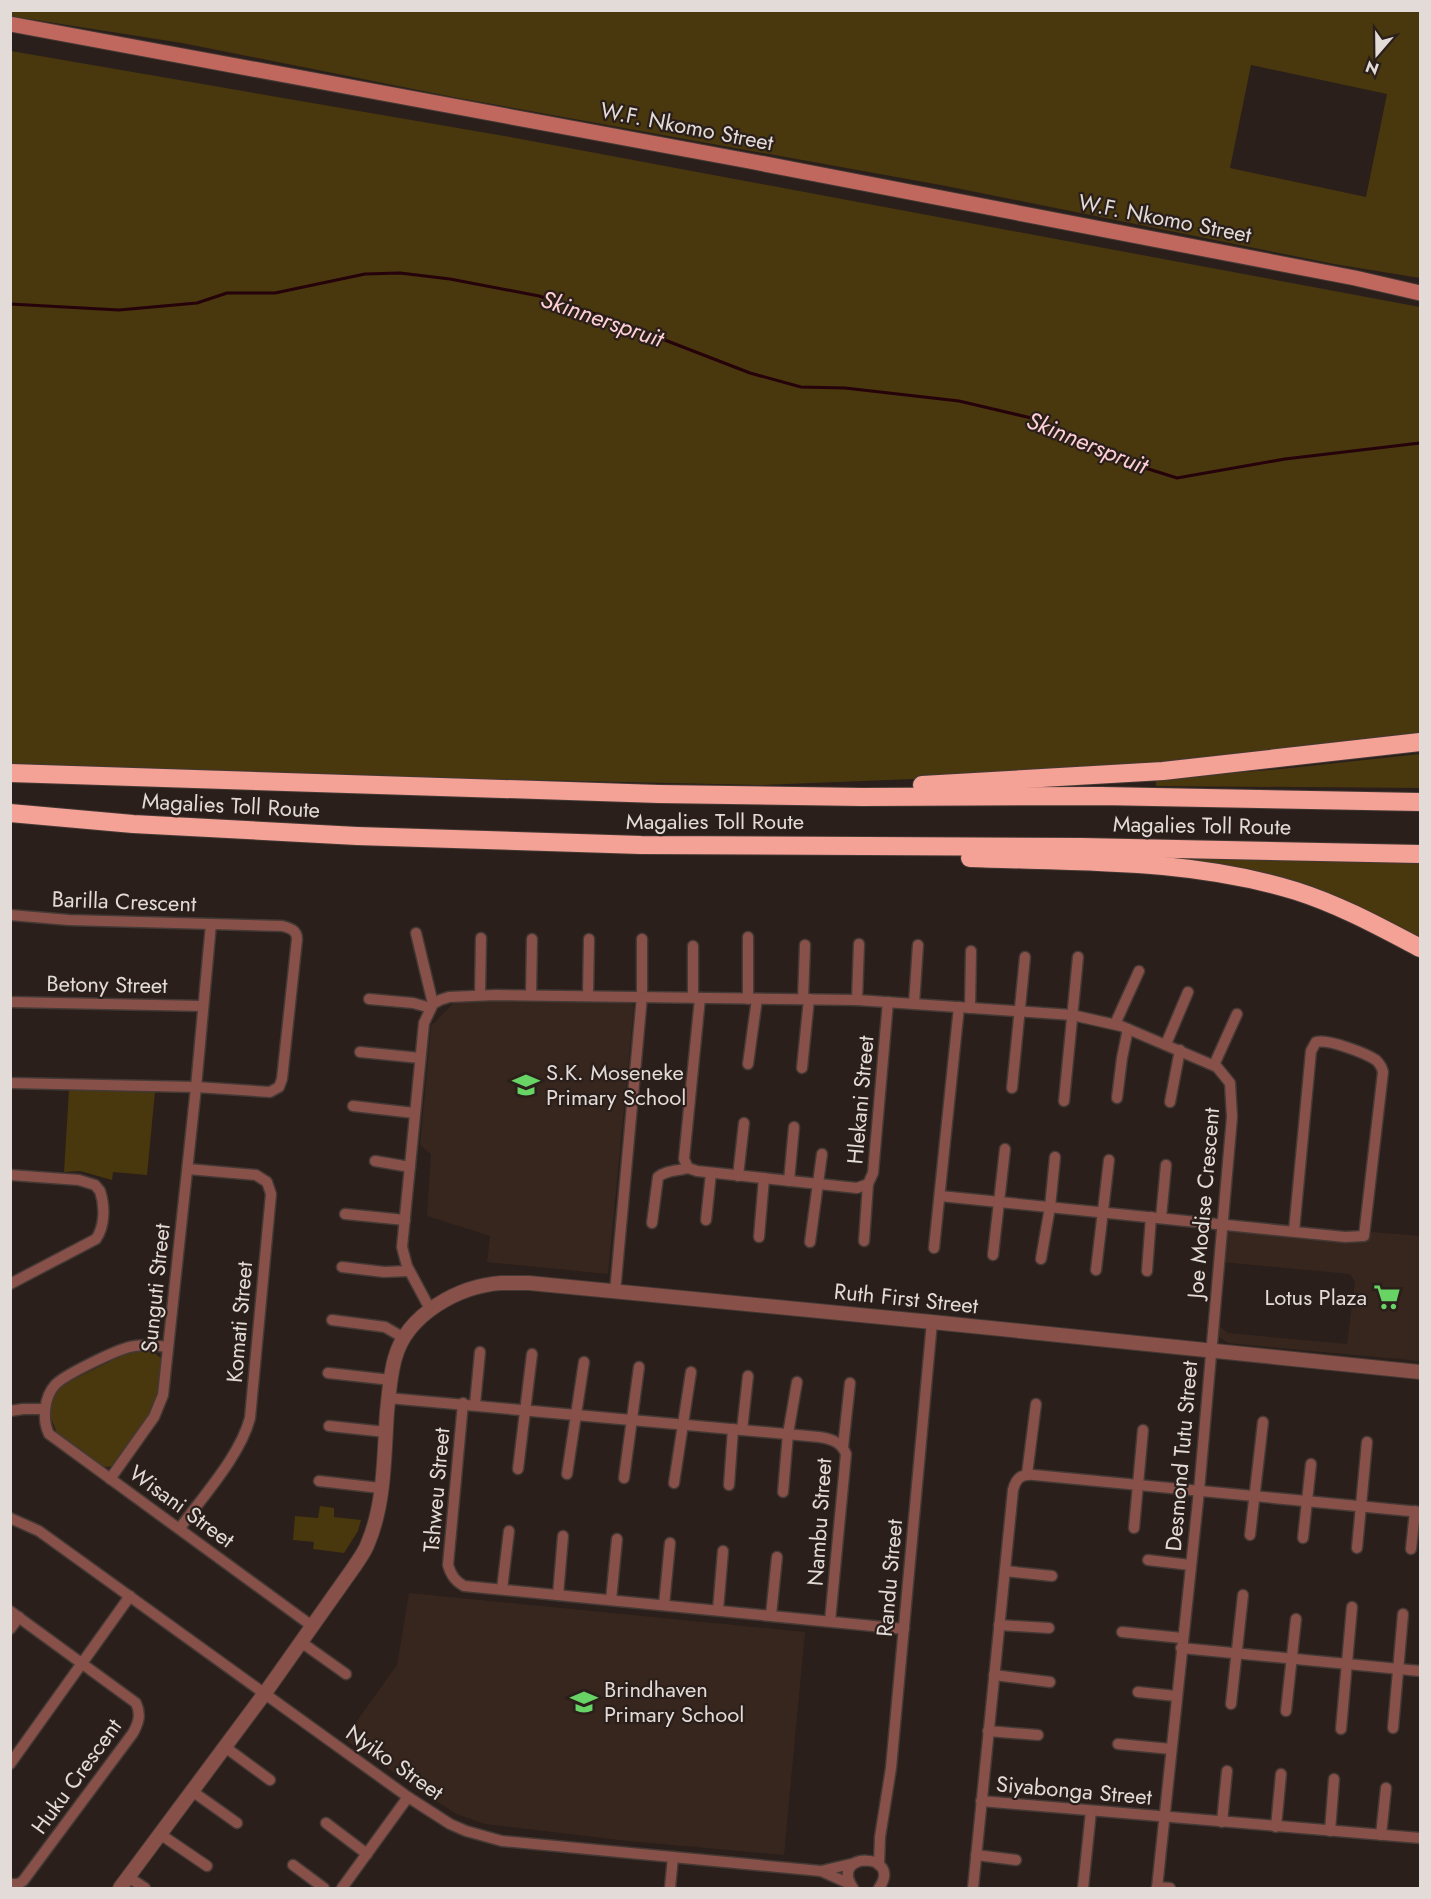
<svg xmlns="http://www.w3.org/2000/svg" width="1431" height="1899" viewBox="0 0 1431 1899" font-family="Jost,sans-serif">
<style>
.built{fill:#37261e}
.green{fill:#49370e;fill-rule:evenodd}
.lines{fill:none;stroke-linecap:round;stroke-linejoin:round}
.stream{stroke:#26020b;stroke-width:3}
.minor-casing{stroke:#443934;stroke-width:13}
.tertiary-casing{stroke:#443934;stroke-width:16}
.secondary-casing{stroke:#443934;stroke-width:17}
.motorway-casing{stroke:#443934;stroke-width:20}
.minor{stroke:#875049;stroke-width:10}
.tertiary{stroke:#875049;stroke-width:14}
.secondary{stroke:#c0685e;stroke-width:15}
.motorway{stroke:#f4a196;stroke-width:18}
.labels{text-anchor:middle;stroke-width:4.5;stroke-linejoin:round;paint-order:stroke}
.street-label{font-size:22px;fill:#e3dbd7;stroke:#2a1f1a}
.poi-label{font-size:22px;fill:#e3dbd7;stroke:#2a1f1a;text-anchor:start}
.water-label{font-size:24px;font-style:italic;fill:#ffcfd6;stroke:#2a1f1a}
</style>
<rect width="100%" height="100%" fill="#2a1f1a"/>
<g class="built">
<path d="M457,1000L628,1002L634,1005L608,1274L487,1262L490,1236L427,1216L431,1154L420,1145L431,1026Z"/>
<path d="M1226,1229L1358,1240L1372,1232L1420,1236V1361L1228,1343L1216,1335L1217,1324L1228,1333L1347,1344L1355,1282L1350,1274L1223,1262Z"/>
<path d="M409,1593L805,1632L784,1855L628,1841L485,1824L456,1814L344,1739L397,1665Z"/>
</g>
<g class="green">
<path d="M769,11L795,12L842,10L1420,11V278L1334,264L946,186L453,97L182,43L10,16L11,10ZM1251,65L1387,94L1366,197L1230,168Z"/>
<path d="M11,51L510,137L1420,307V737L1257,755L964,777L761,785L482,779L11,764Z"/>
<path d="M1420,754V788L1156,786V779L1281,769Z"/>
<path d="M1195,857L1420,862V938L1195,862Z"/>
<path d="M69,1090L155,1092L147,1175L113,1172L112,1180L80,1171L64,1172Z"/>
<path d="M142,1350L152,1351L162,1359L163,1366L155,1406L115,1464L109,1467L98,1466L57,1433L50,1416V1404L58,1387L129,1352Z"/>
<path d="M320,1506L334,1508V1517L361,1520L358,1531L344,1553L313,1549L314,1542L293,1540L295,1516L318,1518Z"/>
</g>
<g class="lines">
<path class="stream" d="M10,304L119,310L197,303L227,293H275L365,274L400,273L450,279L539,296L608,318L750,373L801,387L845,388L959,401L1044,421L1076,442L1120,460L1177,478L1285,459L1420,443"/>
<defs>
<g id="minor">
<path d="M10,915L69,920L282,926C290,928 297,930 297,939L282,1079L279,1087L270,1092L196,1087L10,1083"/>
<path d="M416,933L433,1004"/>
<path d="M748,937V999"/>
<path d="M480,995L481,938"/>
<path d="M531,995L532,939"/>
<path d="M588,995L589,939"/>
<path d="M693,998V946"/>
<path d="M700,998L684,1159L688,1168L697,1171L857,1188L868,1184L873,1173L888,1002"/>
<path d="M369,999L413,1003L431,1008"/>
<path d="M803,999L805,945"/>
<path d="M857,1000L859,944"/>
<path d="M10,1002L203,1006"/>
<path d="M914,1004L918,945"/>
<path d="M970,1008L971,951"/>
<path d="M1115,1024L1139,971"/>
<path d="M1166,1044L1188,992"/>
<path d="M360,1052L420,1058"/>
<path d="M748,1064L757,999"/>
<path d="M1214,1065L1237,1014"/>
<path d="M802,1068L809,999"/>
<path d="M1012,1088L1025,957"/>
<path d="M1117,1098L1122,1058L1128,1029"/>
<path d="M1064,1101L1078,957"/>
<path d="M1170,1102L1180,1050"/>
<path d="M353,1106L414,1113"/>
<path d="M375,1161L410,1167"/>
<path d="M10,1175L79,1180L95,1185L100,1191C105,1206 105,1226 96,1239L10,1284"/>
<path d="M738,1176L744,1123"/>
<path d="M789,1181L794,1127"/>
<path d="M940,1196L1345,1237L1364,1236L1383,1072C1382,1067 1380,1064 1376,1060C1365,1053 1329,1039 1316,1042L1311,1051L1294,1231"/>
<path d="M345,1214L405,1220"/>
<path d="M1161,1218L1166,1165"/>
<path d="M706,1220L711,1173"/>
<path d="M652,1223L658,1177C666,1170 678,1171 688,1168"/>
<path d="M759,1237L764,1178"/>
<path d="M864,1241L868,1184"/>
<path d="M810,1242L822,1154"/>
<path d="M934,1248L959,1007"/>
<path d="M993,1255L1005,1149"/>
<path d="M1041,1259L1050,1207L1055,1157"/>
<path d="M342,1267L384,1272L409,1271"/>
<path d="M1096,1270L1109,1160"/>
<path d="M1147,1271L1151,1217"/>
<path d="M615,1292L642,996V939"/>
<path d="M430,1309L407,1266L402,1247L424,1023L433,1004L440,1000L449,997L496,995L857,1000L1072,1015L1121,1026L1217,1067L1230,1083L1232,1117L1199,1491L1157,1888"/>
<path d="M332,1320L385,1327L404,1338"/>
<path d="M168,1347C157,1346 146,1344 135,1346C121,1347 64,1375 55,1385C44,1397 42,1420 49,1434L312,1626"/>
<path d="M328,1373L391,1380"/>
<path d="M388,1398L819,1437C832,1439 841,1442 846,1454L830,1621"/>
<path d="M463,1403L448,1565C451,1575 455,1581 464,1586L904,1629"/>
<path d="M475,1404L480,1352"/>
<path d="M10,1411L23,1409H45"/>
<path d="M329,1426L386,1432"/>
<path d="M742,1430L748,1376"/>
<path d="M843,1447L850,1383"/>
<path d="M518,1469L532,1354"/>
<path d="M567,1474L584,1362"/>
<path d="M1027,1474L1036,1404"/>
<path d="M624,1478L639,1367"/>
<path d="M110,1479L154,1417L163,1395L196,1087L211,924"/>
<path d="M319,1481L380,1488"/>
<path d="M674,1483L691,1372"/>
<path d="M729,1485L733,1429"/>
<path d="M783,1492L788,1434L797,1382"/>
<path d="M10,1518L39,1531L408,1797L450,1824L466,1831L502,1841L821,1871L855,1863"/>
<path d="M180,1528C203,1496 240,1456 250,1418L271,1194L267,1182L256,1175L188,1169"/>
<path d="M1134,1528L1143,1430"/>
<path d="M1250,1535L1263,1422"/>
<path d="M1303,1538L1311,1464"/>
<path d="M1357,1548L1367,1442"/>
<path d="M1411,1549L1415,1511"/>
<path d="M1148,1560L1190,1565"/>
<path d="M1005,1571L1052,1576"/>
<path d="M502,1589L509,1531"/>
<path d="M558,1595L563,1536"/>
<path d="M611,1600L617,1539"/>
<path d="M664,1605L670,1543"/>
<path d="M718,1610L723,1551"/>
<path d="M10,1611L136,1703C141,1714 139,1722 133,1733L23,1881L18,1884H10"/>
<path d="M771,1615L777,1557"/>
<path d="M999,1625L1049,1628"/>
<path d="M10,1629L19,1617"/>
<path d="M1122,1632L1182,1638"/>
<path d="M301,1642L346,1674"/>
<path d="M1181,1648L1420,1671"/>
<path d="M994,1675L1050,1682"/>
<path d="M1138,1692L1176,1696"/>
<path d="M1231,1704L1243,1595"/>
<path d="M1286,1711L1296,1619"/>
<path d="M1393,1728L1403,1614"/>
<path d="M1341,1729L1352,1607"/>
<path d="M988,1731L1038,1735"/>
<path d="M1118,1744L1171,1749"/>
<path d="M225,1747L270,1780"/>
<path d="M10,1764L130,1596"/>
<path d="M192,1791L237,1823"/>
<path d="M981,1801L1420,1838"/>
<path d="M1222,1822L1227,1771"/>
<path d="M326,1823L367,1854"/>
<path d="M1276,1827L1281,1774"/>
<path d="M1330,1831L1334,1779"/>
<path d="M160,1834L207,1866"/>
<path d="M1381,1835L1386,1788"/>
<path d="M976,1855L1016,1860"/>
<path d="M293,1865L324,1888"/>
<path d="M879,1865L880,1837L891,1768L932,1322"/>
<path d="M821,1871L850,1884"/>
<path d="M128,1877L145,1888"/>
<path d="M1157,1887L1170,1888"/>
<path d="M342,1888L408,1797"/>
<path d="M670,1888L673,1857"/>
<path d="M853,1888C828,1851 904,1852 879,1888"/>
<path d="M973,1888L1013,1490C1016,1478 1021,1474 1034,1475L1420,1512"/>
<path d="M1083,1888L1091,1811"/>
</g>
<path id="tertiary" d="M120,1888L265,1693L354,1567C359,1559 365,1552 368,1543C385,1503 384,1455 387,1412C389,1394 390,1375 395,1358C407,1314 459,1286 501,1283C511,1283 520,1283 529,1283L932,1322L1420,1372"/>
<path id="secondary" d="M10,24L749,161L1355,278L1420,293"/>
<g id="motorway">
<path d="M10,773L659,794L862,797L1101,796L1420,802"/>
<path d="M922,785L1163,771L1420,742"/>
<path d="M10,813L133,824L357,836L641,845L1082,847L1420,854"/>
<path d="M970,858C1079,862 1190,858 1296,891C1340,905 1380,927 1420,948"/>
</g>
</defs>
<use href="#minor" class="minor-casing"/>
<use href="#tertiary" class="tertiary-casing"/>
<use href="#secondary" class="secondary-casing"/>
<use href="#motorway" class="motorway-casing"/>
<use href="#minor" class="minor"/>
<use href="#tertiary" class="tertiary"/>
<use href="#secondary" class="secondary"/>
<use href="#motorway" class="motorway"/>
</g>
<defs>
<symbol id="school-bare" viewBox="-9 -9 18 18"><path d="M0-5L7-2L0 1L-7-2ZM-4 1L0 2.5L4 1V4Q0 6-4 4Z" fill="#67d465" stroke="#2a1f1a" stroke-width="2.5" paint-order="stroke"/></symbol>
<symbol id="supermarket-bare" viewBox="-9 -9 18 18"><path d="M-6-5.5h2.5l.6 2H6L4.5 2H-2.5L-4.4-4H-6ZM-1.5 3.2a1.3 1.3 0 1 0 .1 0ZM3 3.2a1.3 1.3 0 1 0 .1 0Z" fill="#67d465" stroke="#2a1f1a" stroke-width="2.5" paint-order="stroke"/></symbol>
</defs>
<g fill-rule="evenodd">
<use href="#school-bare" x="507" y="1066" width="38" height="38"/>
<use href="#supermarket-bare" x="1368" y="1278" width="38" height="38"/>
<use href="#school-bare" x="565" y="1683" width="38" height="38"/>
</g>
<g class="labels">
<g class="street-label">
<text transform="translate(687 126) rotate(11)" y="8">W.F. Nkomo Street</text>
<text transform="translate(1165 218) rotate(11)" y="8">W.F. Nkomo Street</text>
<text transform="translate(231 805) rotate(3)" y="8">Magalies Toll Route</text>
<text x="715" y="829">Magalies Toll Route</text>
<text transform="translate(1202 825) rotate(1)" y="8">Magalies Toll Route</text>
<text transform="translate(124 901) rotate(2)" y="8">Barilla Crescent</text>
<text transform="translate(107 984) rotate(1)" y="8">Betony Street</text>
<text transform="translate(860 1100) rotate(-85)" y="8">Hlekani Street</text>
<text transform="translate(1203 1203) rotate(-85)" y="8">Joe Modise Crescent</text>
<text transform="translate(155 1288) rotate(-84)" y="8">Sunguti Street</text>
<text transform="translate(906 1298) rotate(6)" y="8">Ruth First Street</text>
<text transform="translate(239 1322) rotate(-85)" y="8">Komati Street</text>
<text transform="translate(1181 1456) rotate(-85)" y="8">Desmond Tutu Street</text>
<text transform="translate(436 1490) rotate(-85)" y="8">Tshweu Street</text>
<text transform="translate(182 1506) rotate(36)" y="8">Wisani Street</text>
<text transform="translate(819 1522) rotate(-86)" y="8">Nambu Street</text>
<text transform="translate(889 1578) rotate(-85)" y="8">Randu Street</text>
<text transform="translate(395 1762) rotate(35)" y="8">Nyiko Street</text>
<text transform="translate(76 1776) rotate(-54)" y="8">Huku Crescent</text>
<text transform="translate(1074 1790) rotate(5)" y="8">Siyabonga Street</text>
</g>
<g class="poi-label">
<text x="546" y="1080">S.K. Moseneke<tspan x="546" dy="25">Primary School</tspan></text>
<text x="1367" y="1305" text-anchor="end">Lotus Plaza</text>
<text x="604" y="1697">Brindhaven<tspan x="604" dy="25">Primary School</tspan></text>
</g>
<g class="water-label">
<text transform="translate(602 319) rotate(19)" y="8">Skinnerspruit</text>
<text transform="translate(1087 443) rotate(22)" y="8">Skinnerspruit</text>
</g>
</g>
<rect width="1431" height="1899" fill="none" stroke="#e3dbd7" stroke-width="24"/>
<g transform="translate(1377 54) rotate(200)" stroke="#2a1f1a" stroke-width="4.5" paint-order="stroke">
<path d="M0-4.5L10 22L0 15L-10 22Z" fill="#e3dbd7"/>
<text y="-9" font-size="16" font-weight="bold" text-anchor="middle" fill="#e3dbd7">N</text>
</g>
</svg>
